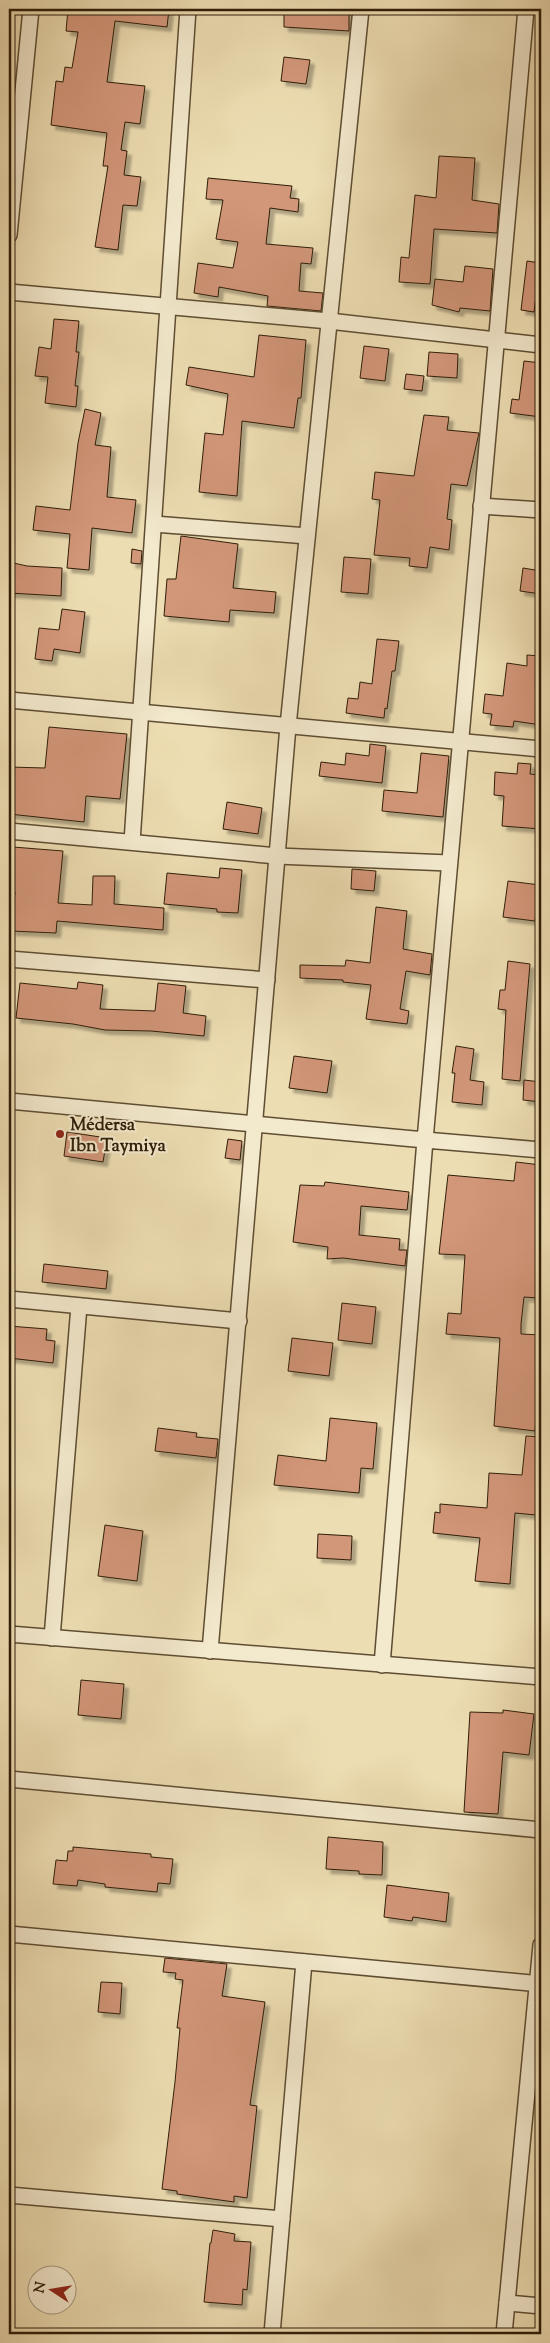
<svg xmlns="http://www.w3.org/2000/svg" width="550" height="2343" viewBox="0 0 550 2343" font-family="'Sorts Mill Goudy',serif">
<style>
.building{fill:#d29679;stroke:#2f1d08;filter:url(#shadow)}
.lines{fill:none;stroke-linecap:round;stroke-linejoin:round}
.street-casing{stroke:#5e4d32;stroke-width:18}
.street{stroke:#f3e9cd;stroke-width:15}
.poi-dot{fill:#8f2418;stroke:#f3e9cd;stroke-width:2}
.labels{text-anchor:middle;stroke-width:4;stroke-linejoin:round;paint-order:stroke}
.poi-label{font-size:18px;font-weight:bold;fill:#2f1d08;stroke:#f3e9cd;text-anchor:start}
</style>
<defs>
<filter id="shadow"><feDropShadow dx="4.5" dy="4.5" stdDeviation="1" flood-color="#0004"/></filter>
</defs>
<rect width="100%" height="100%" fill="#edddb2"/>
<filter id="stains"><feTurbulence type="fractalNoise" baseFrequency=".004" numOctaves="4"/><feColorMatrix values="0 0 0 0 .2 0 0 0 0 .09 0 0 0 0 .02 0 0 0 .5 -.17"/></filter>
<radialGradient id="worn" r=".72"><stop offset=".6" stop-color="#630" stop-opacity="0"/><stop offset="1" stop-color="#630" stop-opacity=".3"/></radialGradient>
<g class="building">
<path d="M68,9H169L167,27L115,21L107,82L145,86L140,124L125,122L121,150L127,151L124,175L141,177L137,206L123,205L118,250L95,247L108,166H103L107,133L51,125L56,81L63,82L65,67L72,68L78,32L66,31Z"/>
<path d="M284,9H349V31L284,27Z"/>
<path d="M284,57L310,60L306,84L281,81Z"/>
<path d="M439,156L475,158L472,200L499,204L497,233L434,229L430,284L399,282L401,257L409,258L415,195L436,198Z"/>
<path d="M208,178L292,186L290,198L299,199L298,212L270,208L266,244L313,248L311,264L301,263L299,291L323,293L321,311L267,306L268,296L219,287L218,297L194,293L198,263L233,268L238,242L216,239L223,200L206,199Z"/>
<path d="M527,261L540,263L534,312L521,310Z"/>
<path d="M465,266L493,269L490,311L460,308L459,312L432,305L435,279L463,282Z"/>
<path d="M54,319L79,321L76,352H79L75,386H78L76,407L45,403L48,377L35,376L39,347L51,349Z"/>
<path d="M259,335L306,340L301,398H298L294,428L242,421L237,496L199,492L205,433L223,435L228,394L186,385L189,367L254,377Z"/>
<path d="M364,346L389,349L385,381L360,378Z"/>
<path d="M429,352L458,354L457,378L427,376Z"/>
<path d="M524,361L541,363V417L510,413L512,399L519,400Z"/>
<path d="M406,374L424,376L422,391L404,389Z"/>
<path d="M85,409L101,413L95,445L111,447L107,497L136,500L132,533L92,528L89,570L67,568L70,534L33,530L36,506L70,510L78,443Z"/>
<path d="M424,415L449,417L447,430L479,433L467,486L451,484L447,519L452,520L449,550L430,547L427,568L409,566L410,558L374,555L380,500L372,499L375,472L414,476Z"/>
<path d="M181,536L238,544L233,588L276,592L274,613L230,610L229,622L164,616L167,579H176Z"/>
<path d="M132,549L142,551L141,564L131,563Z"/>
<path d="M344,557L371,559L368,594L341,592Z"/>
<path d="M9,562L27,566L62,568L61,596L9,593Z"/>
<path d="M523,568L541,571V594L520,591Z"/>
<path d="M62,609L85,612L80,653L54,649L52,661L35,659L39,628L59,630Z"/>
<path d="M377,639L399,641L395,671H392L387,709L385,708L384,718L346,713L348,698L358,699L360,682L372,684Z"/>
<path d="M527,655L541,656V725L514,721L513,727L490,725L492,714L483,713L485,694L503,696L507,663L527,666Z"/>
<path d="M49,727L127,734L120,799L86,796L84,822L9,814V767L45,768Z"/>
<path d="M370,744L386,746L382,783L319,776L321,762L345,765L346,753L369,756Z"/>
<path d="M421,753L449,756L443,817L382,811L384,790L417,793Z"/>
<path d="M518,763L531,764L530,774L539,775L537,806H541V829L502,826L504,796L494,795L495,772L517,774Z"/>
<path d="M227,802L262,808L258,834L223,829Z"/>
<path d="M13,847L63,851L58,903L92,905L93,876H115L114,904L164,908L163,930L57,921L56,933L11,931L15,892L9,890Z"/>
<path d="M220,868L242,870L238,913L217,912V909L164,904L167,873L219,878Z"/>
<path d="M352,869L376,871L374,891L351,889Z"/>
<path d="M508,881L540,885L535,921L503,917Z"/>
<path d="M376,907L407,911L403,949L432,954L430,975L406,971L400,1009L409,1011L407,1024L366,1019L371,985L343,982V980L300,978V965L345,966L346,960L370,963Z"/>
<path d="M508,961L530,964L520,1081L502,1079L506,1010L498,1009L500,990H505Z"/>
<path d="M78,982L103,985L100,1009L155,1011L158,983L186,986L183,1013L206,1016L204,1036L151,1031L105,1030L73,1024L16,1018L20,983L77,989Z"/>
<path d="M456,1046L474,1049L470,1080L484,1082L482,1105L452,1102L455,1073H452Z"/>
<path d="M294,1056L332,1061L327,1093L289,1088Z"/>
<path d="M524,1080L541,1082V1102L523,1100Z"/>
<path d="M67,1132L107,1138L103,1162L64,1156Z"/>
<path d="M228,1139L242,1141L240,1160L225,1158Z"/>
<path d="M516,1162L541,1165V1236L537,1278H540L538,1298L524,1297L521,1324V1334L541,1335L535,1431L494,1426L500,1338L446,1334L448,1313L461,1314L465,1255L439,1254L448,1175L514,1181Z"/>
<path d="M325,1182L409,1192L407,1210L361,1206L359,1235L400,1239L399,1250H407L405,1266L343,1258L327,1259L328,1247L293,1242L300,1185L324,1186Z"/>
<path d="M44,1264L108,1271L106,1289L42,1282Z"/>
<path d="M342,1303L376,1307L372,1344L338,1340Z"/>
<path d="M9,1326L47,1329L46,1340L55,1341L53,1363L9,1358Z"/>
<path d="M292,1338L333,1343L329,1376L288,1371Z"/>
<path d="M330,1418L377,1423L373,1469L361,1468L359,1493L274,1485L278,1455L326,1461Z"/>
<path d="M158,1428L197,1433L196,1437L218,1439L216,1458L155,1451Z"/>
<path d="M526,1436L541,1437L536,1515L515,1513L510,1584L475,1581L480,1538L433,1533L435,1512L440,1513V1504L487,1508L489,1473L522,1475Z"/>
<path d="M105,1525L143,1531L137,1581L98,1576Z"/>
<path d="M318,1534L352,1536L351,1560L317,1558Z"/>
<path d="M81,1680L124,1684L121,1719L78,1715Z"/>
<path d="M503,1710L534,1714L529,1755L503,1752L498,1814L464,1812L470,1712L503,1713Z"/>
<path d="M328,1837L383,1842L382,1875L359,1874V1871L326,1869Z"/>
<path d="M73,1847L151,1854V1857L173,1859L170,1884L158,1883L157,1892L105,1887V1884L78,1880L77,1886L53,1884L56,1860L67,1861L68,1851H73Z"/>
<path d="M387,1885L449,1893L446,1922L413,1917L412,1921L384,1917Z"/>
<path d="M165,1958L227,1964L222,1996L265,2002L250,2105L257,2106L247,2198L234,2196V2202L177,2194V2191L162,2189L175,2082L180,2028H177L183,1980L175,1979L176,1973L163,1972Z"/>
<path d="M101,1982L122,1983L120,2014L98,2012Z"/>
<path d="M213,2230L235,2234L234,2241L251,2242L247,2290L243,2289L242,2305L204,2302L210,2243H211Z"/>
</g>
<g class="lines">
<defs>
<g id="street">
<path d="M9,235L31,9"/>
<path d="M9,292L329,321L541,345"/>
<path d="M481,506L541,510"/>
<path d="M154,524L307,536"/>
<path d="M9,700L541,749"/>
<path d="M9,831L277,856L449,863"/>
<path d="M132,842L188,9"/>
<path d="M9,959L267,980"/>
<path d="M9,1101L425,1140L526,9"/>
<path d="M9,1299L239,1321"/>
<path d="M9,1634L541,1677"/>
<path d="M52,1638L79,1306"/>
<path d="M210,1651L288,726L361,9"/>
<path d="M382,1665L425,1140L541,1150"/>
<path d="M9,1779L541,1830"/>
<path d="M9,1934L541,1984"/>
<path d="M9,2195L282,2219"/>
<path d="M507,2303L541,2306"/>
<path d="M272,2334L304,1962"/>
<path d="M504,2334L541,1945"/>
</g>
</defs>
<use href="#street" class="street-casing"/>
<use href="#street" class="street"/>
</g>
<circle class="poi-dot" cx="60" cy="1134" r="5"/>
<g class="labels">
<g class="poi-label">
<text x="70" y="1130">Médersa<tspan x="70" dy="21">Ibn Taymiya</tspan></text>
</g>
</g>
<rect width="550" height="2343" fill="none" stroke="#edddb2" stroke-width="30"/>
<rect x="10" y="10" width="530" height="2323" fill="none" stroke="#2f1d08" stroke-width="2.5"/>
<rect x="15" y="15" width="520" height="2313" fill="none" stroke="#2f1d08"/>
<g transform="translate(52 2290) rotate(282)"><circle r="24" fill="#f3e9cd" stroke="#a5977e"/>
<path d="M0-4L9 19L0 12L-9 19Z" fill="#8f2418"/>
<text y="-8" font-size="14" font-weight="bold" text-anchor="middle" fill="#2f1d08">N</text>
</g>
<rect width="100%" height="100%" filter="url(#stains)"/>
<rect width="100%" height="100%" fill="url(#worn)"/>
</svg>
